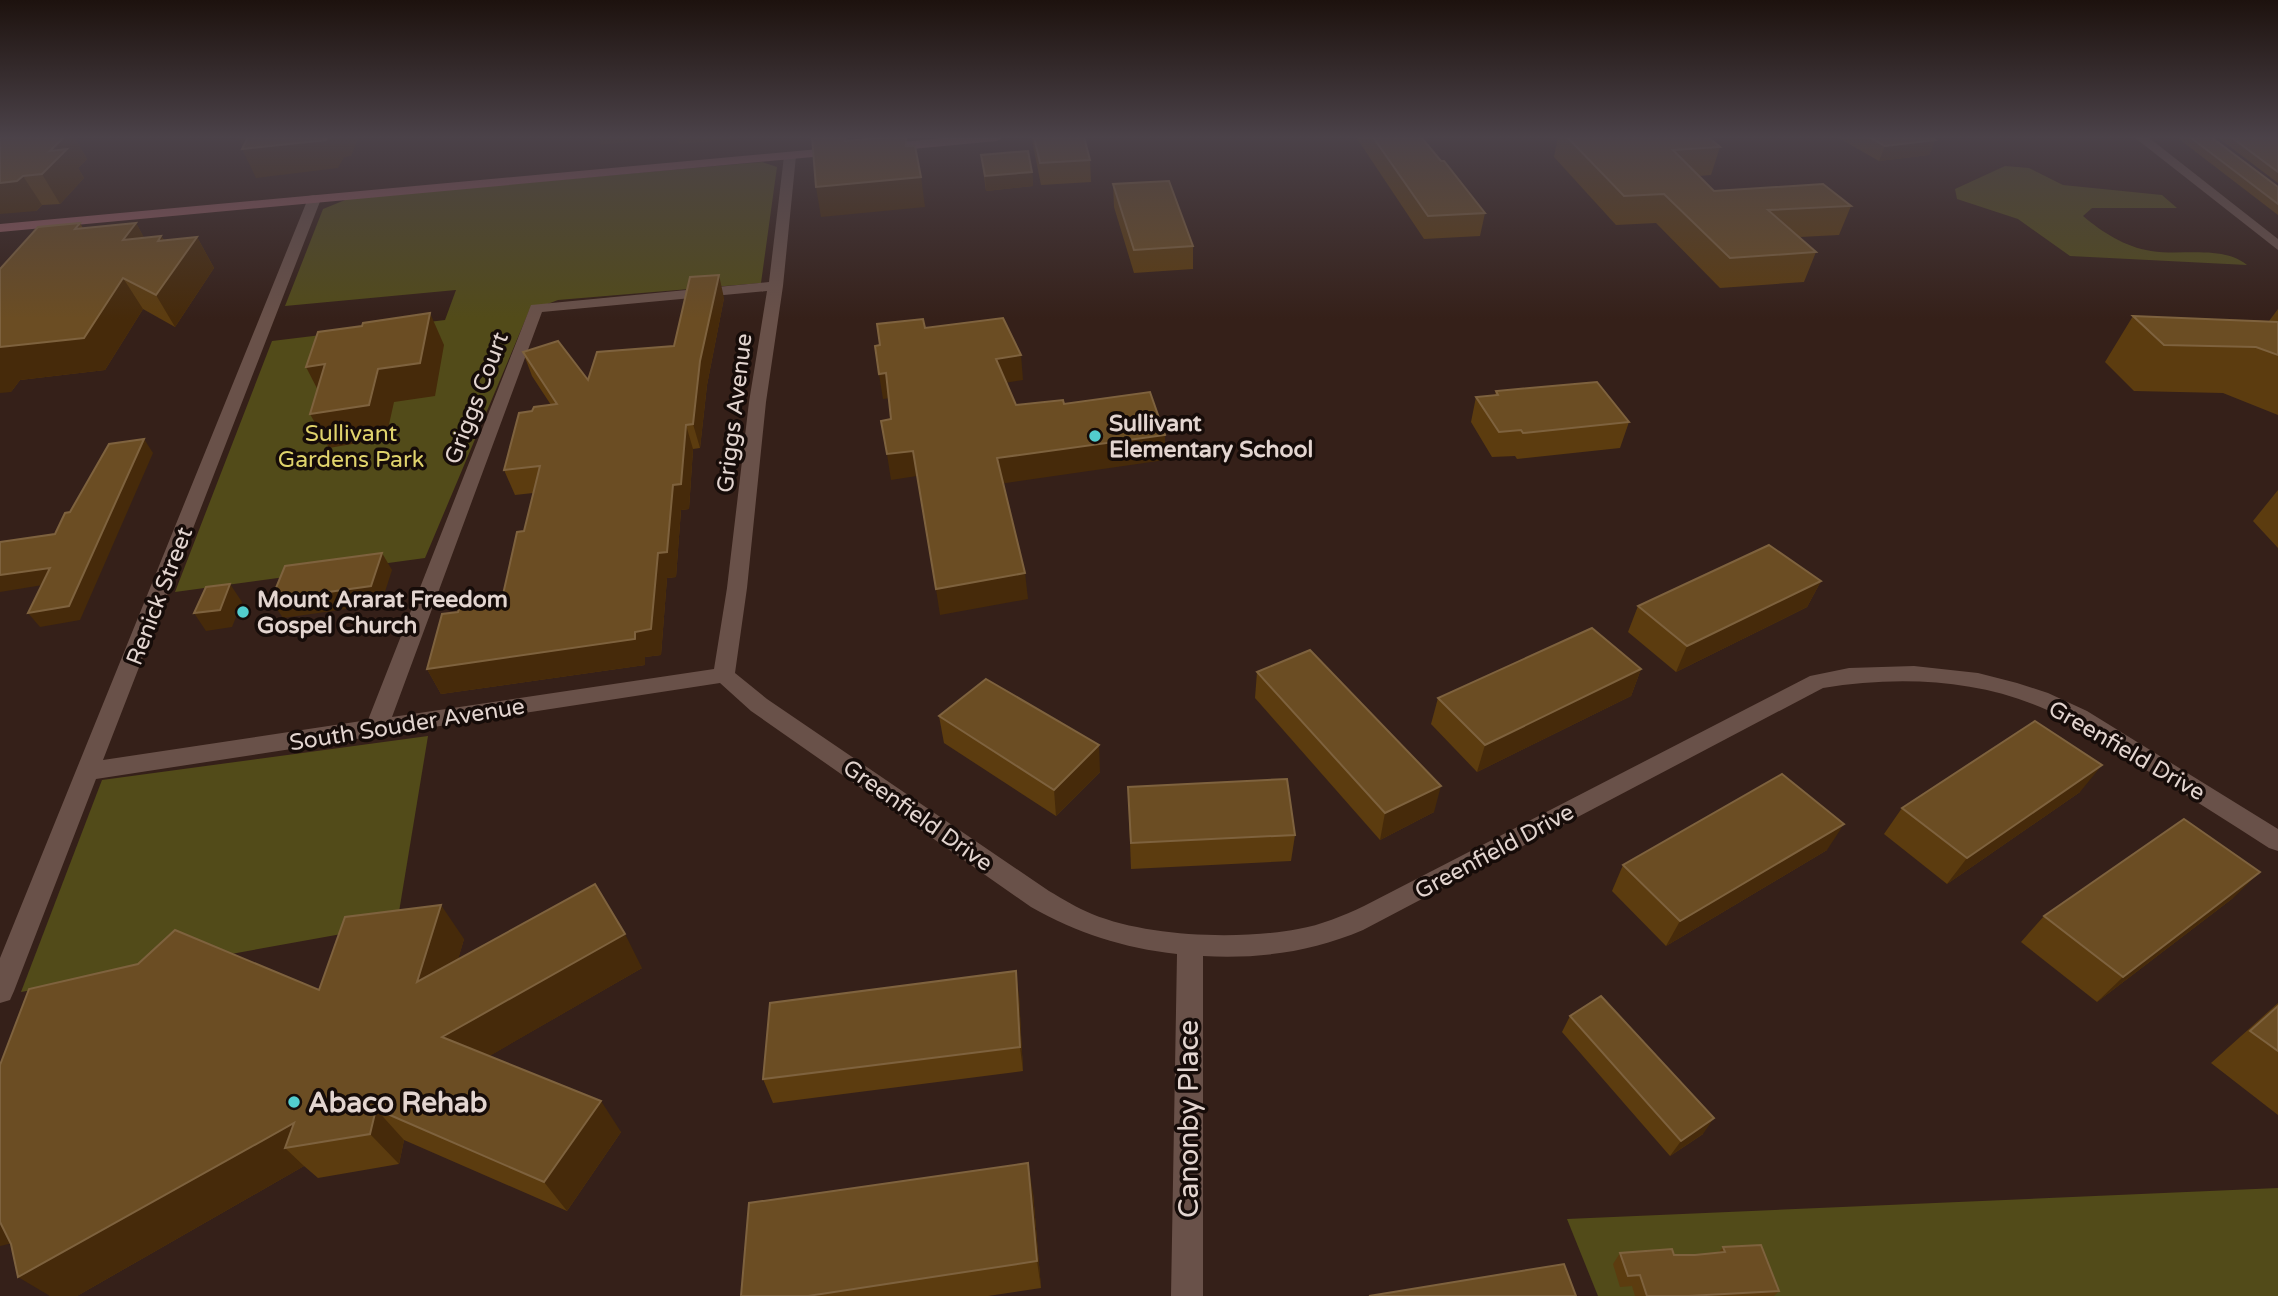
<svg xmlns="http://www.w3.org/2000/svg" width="2278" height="1296" viewBox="0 0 2278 1296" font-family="'Varela Round',sans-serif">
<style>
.green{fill:#524b19}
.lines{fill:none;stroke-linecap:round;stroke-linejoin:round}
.minor{fill:#695149;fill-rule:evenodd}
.secondary{fill:#8e585c;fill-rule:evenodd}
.wall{fill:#5c3c0f}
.shaded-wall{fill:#462a0a}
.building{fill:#6b4d23;stroke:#7e623e;stroke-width:2}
.poi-dot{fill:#52cdce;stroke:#160c09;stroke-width:2.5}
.labels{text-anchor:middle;stroke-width:7;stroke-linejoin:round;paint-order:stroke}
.street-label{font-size:23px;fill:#e3d5d0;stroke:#160c09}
.poi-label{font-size:23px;font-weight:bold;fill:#e3d5d0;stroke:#160c09;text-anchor:start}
.park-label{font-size:23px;fill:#e0d36c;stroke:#160c09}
.near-poi-label{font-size:28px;font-weight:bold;fill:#e3d5d0;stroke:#160c09;text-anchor:start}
.near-street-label{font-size:28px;fill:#e3d5d0;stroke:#160c09}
</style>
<rect width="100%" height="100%" fill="#352019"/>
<g class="green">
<path d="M762,162L777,167L761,283L558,300L529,311L425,558L175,592L272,341L445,320L456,290L285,306L323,209L350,198Z"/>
<path d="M2005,166L2029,168L2063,185L2162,195L2177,208H2092L2083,216C2102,232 2125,247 2151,251C2181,256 2223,245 2247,265L2070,256L2018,219L1957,199L1955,189Z"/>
<path d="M428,736L397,924L21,992L102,780Z"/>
<path d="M2278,1188V1296H1598L1567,1219Z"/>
</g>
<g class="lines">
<g class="minor">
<path d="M2134,137H2148L2278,239V250Z"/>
<path d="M790,152L796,156L783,286L766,402L747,588L735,673L767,699L1049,891C1063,899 1077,908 1092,914C1148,937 1239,940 1298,929C1321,925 1343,916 1364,906L1810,676L1849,668L1914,666L1978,673L2017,683L2048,693L2087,711L2278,829V851L2269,848C2228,821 2185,795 2143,768C2116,751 2090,732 2062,717C1988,679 1903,675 1823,688L1363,930C1311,952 1260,959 1203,956V1296H1171L1177,954C1123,948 1077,933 1031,907L751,711L720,683L96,779L14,991L10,1000L0,1003V958L309,196L314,195L321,199L103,760L368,720L531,305L769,282L784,156ZM767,291L749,402L727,588L714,669L392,717L542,312Z"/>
</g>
<g class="secondary">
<path d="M954,137H1003L997,141L880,152L874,148L880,144Z"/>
<path d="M841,147L845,148V154L0,232V224Z"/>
</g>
</g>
<g class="wall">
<path d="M0,137H74L87,159L78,168L84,178L60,204L42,205L36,211Z"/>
<path d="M1032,137H1084L1090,160L1091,182L1041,185L1033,145Z"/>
<path d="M1356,137H1421L1485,213L1480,236L1424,239Z"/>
<path d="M1558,137H1708L1720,147L1711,175L1699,176L1714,191L1851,206L1839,235L1800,237L1816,252L1804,282L1720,288L1656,223L1616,225L1554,157Z"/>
<path d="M1837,137H1930L1935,140L1929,155L1879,161Z"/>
<path d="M2180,137H2211L2278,187V215L2179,139Z"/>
<path d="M2217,137H2278V183Z"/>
<path d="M981,155L1032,172L1033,186L986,191Z"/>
<path d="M1113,184L1193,246V269L1134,273L1114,207Z"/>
<path d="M80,223L83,228L136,223L144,238L161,236L164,240L197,237L214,268L175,327L143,309L105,370L20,380L11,392Z"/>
<path d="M724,298L707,385L700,448L693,449L689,509L681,510L676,577L667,578L661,655L645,657V665L441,694L427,669L458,612L502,599L524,531L533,493L515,495L504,470L532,411L551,405L532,376L523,352L588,380L674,346Z"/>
<path d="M2278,309V415L2223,393L2134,391L2105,362L2133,316L2269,321Z"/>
<path d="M1496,391L1629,422L1620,448L1517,459L1515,456L1492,457L1471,422L1476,397L1495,396Z"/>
<path d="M2278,490V548L2253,521Z"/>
<path d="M1821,581L1807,607L1676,672L1628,632L1638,606Z"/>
<path d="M1641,669L1631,696L1477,772L1431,724L1438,698Z"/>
<path d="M1257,672L1434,812L1380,840L1255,698Z"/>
<path d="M939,716L1100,772L1056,816L944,743Z"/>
<path d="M1128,787L1295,835L1291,861L1131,869Z"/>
<path d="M2080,792L1947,884L1884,834L1902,808Z"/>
<path d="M1827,850L1666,946L1612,891L1623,865Z"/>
<path d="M2233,898L2097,1002L2021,942L2044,916Z"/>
<path d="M464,939L458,959L642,968L489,1056L621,1132L567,1211L404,1140L399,1164L318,1178L304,1166L77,1296H50L11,1243L319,990Z"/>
<path d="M1019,996L1023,1071L773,1103L763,1079Z"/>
<path d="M2278,1003V1115L2211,1063Z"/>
<path d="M1570,1016L1703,1134L1670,1156L1562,1032Z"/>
<path d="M1033,1193L1041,1288L988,1296H741Z"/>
<path d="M1723,1247L1779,1291L1774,1296H1635L1632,1286L1620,1287L1613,1264L1620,1253L1674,1255H1695L1719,1252Z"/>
</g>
<g class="shaded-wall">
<path d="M37,137H74L87,159L78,168L84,178L60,204L42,174Z"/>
<path d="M249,137H359L351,156L344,157L338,168L256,178L242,149H244L238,138Z"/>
<path d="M598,137H666L601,145Z"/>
<path d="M677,137H736V139L679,144Z"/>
<path d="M1935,140L1929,155L1879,161L1885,146Z"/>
<path d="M1032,172L1033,186L986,191L985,176Z"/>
<path d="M23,176L42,205L36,211L0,214V183Z"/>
<path d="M921,177L925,207L821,217L816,187Z"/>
<path d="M136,223L153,254L123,240Z"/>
<path d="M161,236L177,264L197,237L214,268L175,327L156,295L158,241Z"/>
<path d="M719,275L724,298L707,385L700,448L693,424L700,361Z"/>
<path d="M123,278L143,309L105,370L20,380L11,392L0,393V347Z"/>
<path d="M430,313L444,345L435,396L394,402L386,438L329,448L310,414L378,369Z"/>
<path d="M1021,355L1023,380L998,384L996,359Z"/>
<path d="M325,364L323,400L306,367Z"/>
<path d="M886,373L890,398L883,399L879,374Z"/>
<path d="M686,425L693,449L689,509L681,510L676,577L667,578L661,655L645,657V665L441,694L427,669L635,632L658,553Z"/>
<path d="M1165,435V460L999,484L997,458Z"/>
<path d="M144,439L153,453L80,620L40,627L28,613Z"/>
<path d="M913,451L917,476L891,480L887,454Z"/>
<path d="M382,553L392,570L381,604L283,618L271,600Z"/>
<path d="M50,568L61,582L0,592V575Z"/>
<path d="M1025,573L1028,599L940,615L936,589Z"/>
<path d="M1821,581L1807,607L1676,672L1687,646Z"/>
<path d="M230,584L242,602L232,627L206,631L194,613Z"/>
<path d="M1641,669L1631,696L1477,772L1485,745Z"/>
<path d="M1099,745L1100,772L1056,816L1054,790Z"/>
<path d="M2102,765L2080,792L1947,884L1967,858Z"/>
<path d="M1441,786L1434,812L1380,840L1385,813Z"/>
<path d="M1844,824L1827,850L1666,946L1680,921Z"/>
<path d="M2260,872L2233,898L2097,1002L2123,977Z"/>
<path d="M441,905L464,939L442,1015L417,982Z"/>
<path d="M625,934L642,968L467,1069L442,1037Z"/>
<path d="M1016,971L1019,996L1023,1071L1020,1047Z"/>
<path d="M601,1101L621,1132L567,1211L544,1182Z"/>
<path d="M376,1109L404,1140L399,1164L370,1134Z"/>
<path d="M1714,1118L1703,1134L1670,1156L1681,1141Z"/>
<path d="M294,1123L285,1148L304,1166L77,1296H50L18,1277Z"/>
<path d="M1028,1163L1033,1193L1041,1288L1037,1261Z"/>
<path d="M0,1213L38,1237L0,1246Z"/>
</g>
<g class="building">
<path d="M0,137H64L50,151L67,149L42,174L23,176L17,181L0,183Z"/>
<path d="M248,137H327L326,140L242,149Z"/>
<path d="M812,137H845V141L890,137H906V146H915L921,177L816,187Z"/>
<path d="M1034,137H1084L1090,160L1040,163Z"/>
<path d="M1373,137H1421L1441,161H1444L1485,213L1428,216Z"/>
<path d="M1567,137H1708L1720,147L1673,150L1714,191L1823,184L1851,206L1768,210L1816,252L1730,258L1664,194L1624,196Z"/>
<path d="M1869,137H1930L1935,140L1885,146Z"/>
<path d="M2190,137H2211L2278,187V204Z"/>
<path d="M2231,137H2278V172Z"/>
<path d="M1028,151L1032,172L985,176L981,155Z"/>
<path d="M1169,181L1193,246L1134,250L1113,184Z"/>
<path d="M80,223L75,229L136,223L123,240L161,236L158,241L197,237L156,295L123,278L84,338L0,347V269L38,227Z"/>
<path d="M719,275L700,361L693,424L686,425L681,484L673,485L667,552L658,553L651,629L635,632V639L427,669L442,614L458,612L460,605L502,599L517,532L524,531L540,466L504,470L519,413L532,411L534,407L557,404L523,352L558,341L588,380L597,352L674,346L690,277Z"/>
<path d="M430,313L420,363L378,369L369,405L310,414L325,364L306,367L318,332L362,326L363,323Z"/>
<path d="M2133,316L2278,322V355L2256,347L2164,345Z"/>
<path d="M1003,318L1021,355L996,359L1016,405L1063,400L1064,404L1150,392L1165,435L997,458L1025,573L936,589L913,451L887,454L881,421L891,419L886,373L879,374L875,346L880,345L877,324L923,319L925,328Z"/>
<path d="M1597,382L1629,422L1523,433L1521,430L1499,432L1476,397L1498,395L1496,391Z"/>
<path d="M144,439L69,606L28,613L50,568L0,575V542L55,534L65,513L70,512L109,444Z"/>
<path d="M1769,545L1821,581L1687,646L1638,606Z"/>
<path d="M382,553L371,586L271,600L285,566Z"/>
<path d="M230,584L220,610L194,613L206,587Z"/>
<path d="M1592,628L1641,669L1485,745L1438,698Z"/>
<path d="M1310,650L1441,786L1385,813L1257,672Z"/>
<path d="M986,679L1099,745L1054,790L939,716Z"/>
<path d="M2035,721L2102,765L1967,858L1902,808Z"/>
<path d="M1782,774L1844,824L1680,921L1623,865Z"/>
<path d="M1287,779L1295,835L1131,843L1128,787Z"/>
<path d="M2184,819L2260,872L2123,977L2044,916Z"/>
<path d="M595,884L625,934L442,1037L601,1101L544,1182L376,1109L370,1134L285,1148L294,1123L18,1277L11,1244L0,1222V1065L29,989L138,964L175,930L319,990L345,917L441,905L417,982Z"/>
<path d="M1016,971L1020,1047L763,1079L770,1003Z"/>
<path d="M1601,996L1714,1118L1681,1141L1570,1016Z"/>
<path d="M2278,1006V1051L2250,1031Z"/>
<path d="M1028,1163L1037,1261L808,1296H741L749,1203Z"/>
<path d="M1761,1245L1779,1291L1688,1296H1647L1640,1275L1628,1276L1620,1253L1672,1249L1674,1255H1695L1725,1252L1723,1247Z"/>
<path d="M1564,1264L1576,1296H1369Z"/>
</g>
<linearGradient id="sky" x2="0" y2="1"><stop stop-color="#1d120e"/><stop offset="0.43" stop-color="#4b4249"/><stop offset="1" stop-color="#4b4249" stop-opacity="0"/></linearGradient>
<rect width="2278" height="319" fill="url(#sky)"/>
<g class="poi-dot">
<circle cx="1095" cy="436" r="7"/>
<circle cx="243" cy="612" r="7"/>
<circle cx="294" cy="1102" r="7"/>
</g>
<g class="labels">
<g class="street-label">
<text transform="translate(476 398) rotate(-69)" y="8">Griggs Court</text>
<text transform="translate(734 413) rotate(-83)" y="8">Griggs Avenue</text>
<text transform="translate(159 596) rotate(-69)" y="8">Renick Street</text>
<text transform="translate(407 724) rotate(-9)" y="8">South Souder Avenue</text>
<text transform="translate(2127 750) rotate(30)" y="8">Greenfield Drive</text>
<text transform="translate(918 815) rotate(35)" y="8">Greenfield Drive</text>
<text transform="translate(1494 851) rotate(-28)" y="8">Greenfield Drive</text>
</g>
<g class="poi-label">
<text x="1109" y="431">Sullivant<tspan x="1109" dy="26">Elementary School</tspan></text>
<text x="257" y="607">Mount Ararat Freedom<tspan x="257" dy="26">Gospel Church</tspan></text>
</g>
<g class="park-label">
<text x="351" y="441">Sullivant<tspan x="351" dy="26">Gardens Park</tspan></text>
</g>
<g class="near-poi-label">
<text x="308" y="1112">Abaco Rehab</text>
</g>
<g class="near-street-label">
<text transform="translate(1188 1119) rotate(-90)" y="10">Canonby Place</text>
</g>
</g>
</svg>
